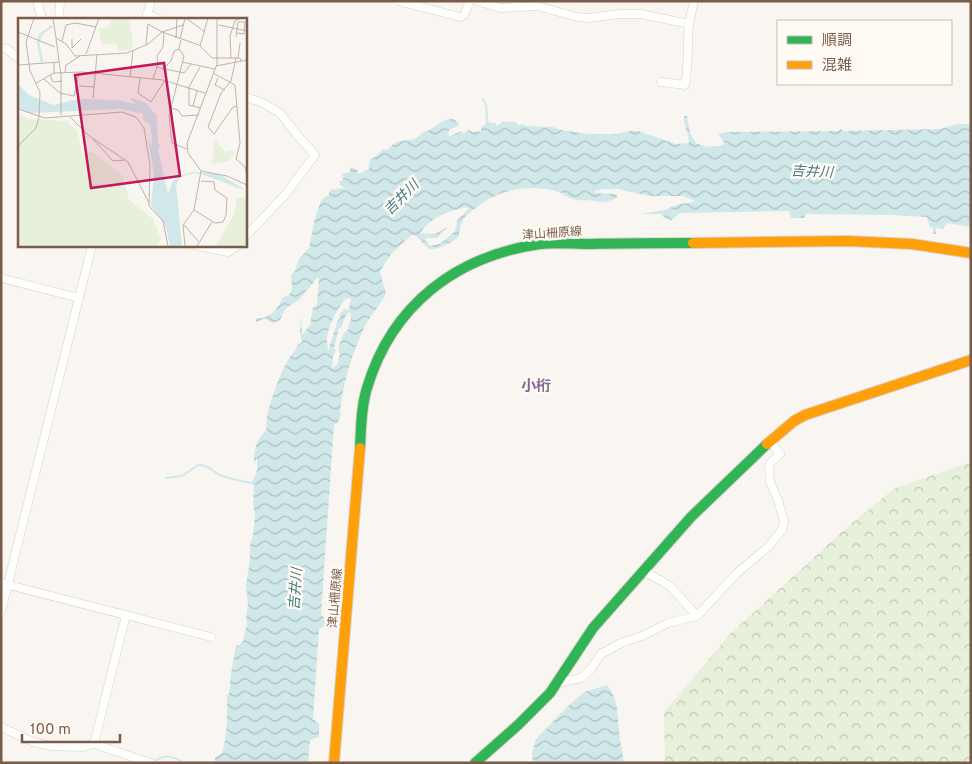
<svg xmlns="http://www.w3.org/2000/svg" width="972" height="764" viewBox="0 0 972 764" font-family="Overpass,'Noto Sans JP',sans-serif">
<style>
.forest{fill:url(#forest-crowns)}
.water{fill:url(#water-waves);fill-rule:evenodd}
.lines{fill:none;stroke-linecap:round;stroke-linejoin:round}
.stream{stroke:#d0e8ea;stroke-width:2}
.street-casing{stroke:#d7d1cb;stroke-width:9}
.fast-casing{stroke:#d9d2cb;stroke-width:12}
.slow-casing{stroke:#d9d2cb;stroke-width:12}
.street{stroke:#fefefd;stroke-width:8}
.fast{stroke:#30b455;stroke-width:10}
.slow{stroke:#ff9f0a;stroke-width:10}
.labels{text-anchor:middle;stroke-width:5;stroke-linejoin:round;paint-order:stroke}
.street-label{font-size:12px;fill:#7a5c4d;stroke:#fffaf3}
.water-label{font-size:14px;font-style:italic;fill:#437c86;stroke:#fffaf3}
.quarter-label{font-size:15px;font-weight:bold;fill:#846695;stroke:#fffaf3}
.inset-river{fill:none;stroke:#d0e8ea;stroke-width:2.5}
.inset-road{fill:none;stroke:#c2b3aa;stroke-width:1}
.view{fill:#c2185b;fill-opacity:0.15;stroke:#c2185b;stroke-width:2.5}
.inset-edge{fill:none;stroke:#7a5c4d;stroke-width:2.5}
</style>
<defs>
<pattern id="forest-crowns" width="20" height="18" patternUnits="userSpaceOnUse" patternTransform="scale(1.25)"><rect width="20" height="18" fill="#e7f0db"/><path d="M2 6a3 3 0 1 1 6 0M12 15a3 3 0 1 1 6 0" fill="none" stroke="#c0c6b4"/></pattern>
<pattern id="water-waves" width="16" height="10" patternUnits="userSpaceOnUse" patternTransform="scale(1.25)"><rect width="16" height="10" fill="#d0e8ea"/><path d="M0 5q4-4 8 0t8 0" fill="none" stroke="#aebfc0"/></pattern>
</defs>
<rect width="100%" height="100%" fill="#f9f5f0"/>
<path class="forest" d="M971,462V763H665L664,712L731,633L844,530L895,488Z"/>
<g class="water">
<path d="M684,116H687L690,133L696,143C703,147 715,148 723,145L724,142L718,134L727,132L839,131L840,129H842V131L940,129L956,124H971V227L947,223L943,229L936,228V234H933V228L930,227L927,217L892,215L805,214V218H791L789,211L680,213L672,220L666,219L661,214H640L665,210L679,204L694,202L693,200L683,196H649L618,189H604L595,191V193L615,194L618,197C600,206 602,201 585,200C581,200 577,201 573,199C568,198 564,194 559,192C532,184 501,188 478,206C464,217 461,218 459,236C452,243 439,250 429,249L416,236L412,235C399,246 388,255 380,272L386,293C381,305 371,314 365,326C352,353 343,383 340,412L341,414L337,424H334L321,615L326,619L325,626L319,629L313,719L319,724V737L310,740L308,763H215V758L222,753C228,733 227,715 227,694H229L232,667L236,646L240,645L243,641L247,624L246,618L248,605L246,585L250,561V545L253,536L255,515L253,503L254,485L252,483L257,470V457L254,464C253,454 257,436 266,431C267,425 266,420 267,415C271,400 284,359 296,350L297,346L302,342L300,333L301,316L302,335L310,325L313,307H315L317,304L319,278H317L299,300L286,308L280,320L273,323L265,319L256,322V318C268,320 279,309 282,298L290,294L292,288L291,275L295,271L299,259L309,248L315,218L321,201L326,196L328,197L330,190L345,188L340,185V181H343L342,173H348L352,167L357,170L359,174L370,168L368,166L370,163L369,160C375,158 379,152 384,149L387,150C390,147 394,143 397,142C405,140 417,141 423,132C436,130 438,119 454,119L459,124V126L450,129L447,134L450,136L462,131V134L469,130L473,132L476,131L481,132V128L486,123V119L490,123H496V126L501,123V121L515,122L519,126L522,124L526,126L553,127L561,130L588,134H617L629,131H638L676,144L689,143C689,133 683,126 684,116ZM465,207L469,208L457,221L455,231L440,244L430,246L425,240L426,238H437L448,227L435,234L420,233C433,216 445,213 465,207ZM347,298L351,299L349,309L346,310L345,308L339,315L340,319L338,320L328,351C328,347 327,344 327,340C327,328 338,306 347,298ZM350,312L351,319L348,329L343,334L338,350L340,354L337,365L332,368L333,356L336,351L334,348L339,328H341L346,315Z"/>
<path d="M607,685C619,701 617,712 619,731C620,741 622,752 624,763H533L532,753L536,739L568,706L584,692Z"/>
</g>
<g class="lines">
<g class="stream">
<path d="M483,99L486,105L487,120"/>
<path d="M166,478L182,476L198,465C206,465 210,468 216,473C222,477 247,483 255,483"/>
<path d="M153,763C162,754 173,755 183,763"/>
</g>
<defs>
<g id="street">
<path d="M37,1L42,19"/>
<path d="M398,1L460,17L464,15L470,1"/>
<path d="M478,1L500,8L537,6L577,17L588,18L619,14H641L689,24L694,1"/>
<path d="M147,14L158,19"/>
<path d="M59,19L60,1"/>
<path d="M146,19L151,1"/>
<path d="M1,48L7,49L19,59"/>
<path d="M661,82L685,85C689,65 687,45 689,24"/>
<path d="M245,97L261,102L280,113L298,136L315,155L285,195L245,237"/>
<path d="M193,245L228,252L239,245"/>
<path d="M1,278L79,298"/>
<path d="M645,568L649,574L670,586L697,616"/>
<path d="M1,583L211,637"/>
<path d="M1,612L92,245"/>
<path d="M557,683L581,678L591,669L601,654L621,643L642,636L668,623L697,616L738,572L768,547L782,530L784,521L778,500L770,482L769,467L770,463L780,454L770,441"/>
<path d="M1,727L33,742L51,746L81,747L94,744L151,763"/>
<path d="M94,744L126,615"/>
</g>
<g id="fast">
<path d="M360,448C361,429 361,407 367,388C392,305 456,256 540,244C556,242 574,244 590,244C624,243 658,243 693,243"/>
<path d="M475,763L518,725L550,693L593,628L691,517L767,444"/>
</g>
<g id="slow">
<path d="M693,243L848,241L912,244L971,253"/>
<path d="M767,444L794,421L805,415L971,360"/>
<path d="M334,763L360,448"/>
</g>
</defs>
<use href="#street" class="street-casing"/>
<use href="#fast" class="fast-casing"/>
<use href="#slow" class="slow-casing"/>
<use href="#street" class="street"/>
<use href="#fast" class="fast"/>
<use href="#slow" class="slow"/>
</g>
<g class="labels">
<g class="street-label">
<text transform="translate(552 233) rotate(-4)" y="4">津山柵原線</text>
<text transform="translate(335 598) rotate(-85)" y="4">津山柵原線</text>
</g>
<g class="water-label">
<text transform="translate(812 171) rotate(3)" y="5">吉井川</text>
<text transform="translate(401 197) rotate(-45)" y="5">吉井川</text>
<text transform="translate(295 589) rotate(-86)" y="5">吉井川</text>
</g>
<g class="quarter-label">
<text x="536" y="391">小桁</text>
</g>
</g>
<g transform="translate(18 18)">
<rect width="229" height="229" fill="#f9f5f0"/>
<path d="M110,0L115,24L113,32L101,33L99,25L84,27L81,11L91,9L93,1ZM0,96L13,101L49,103L60,115L64,135L74,134L104,157L111,182L135,201L143,222L137,228H0ZM197,122L207,134L215,132L216,136L211,143L194,146ZM219,180H229V228H198L216,196Z" fill="#e7f0db"/>
<path d="M1,67L11,77L35,87L60,81L98,82L118,86L113,82V80L128,85L139,98L140,127L143,126L140,131L150,176L155,163L162,158L174,154L201,156L229,173L189,158L177,155L162,159L158,167L164,228H152L148,209L133,187L136,156L131,126V123L134,128V120L132,107L125,102V96L102,91L13,95L0,90Z" fill="#d0e8ea"/>
<path class="inset-river" d="M24,44L20,24L23,16L34,8"/>
<path class="inset-road" d="M35,0L38,20L48,26L57,38L109,35L130,26L144,14L181,27L194,40H200M168,0L187,14M201,7L229,13M0,14L37,29M219,15L226,16L227,4M218,19L220,4H229M158,20L159,0M38,21L43,57V97M54,21V30L63,21M162,21L167,0M44,23L48,7L57,5L78,9M128,26L130,6L144,14L165,7M182,28L190,0M161,31L166,38L151,98L154,125L169,131M68,36L81,0M200,40H222L223,43M213,40L212,18L217,3L223,0M220,40L222,25M164,44L197,51M0,47L41,44M198,48L229,42M138,49L166,55L173,46M144,52L153,43L156,33L161,31L163,22M47,54L48,47L62,38M36,55L64,54L145,62L187,75M195,55L217,67L222,125L218,141L227,149L229,157M32,57L35,64L44,63M112,59L115,33M122,60L120,75L133,84L147,62M200,60L197,67L207,72M26,61L42,75L56,78L61,55M135,61L140,46L139,38L145,29L146,15M18,65L36,55V44M61,68L76,69M170,71L182,49M171,71V87L183,90M75,80L79,37M175,88L179,73M152,90L160,92L164,98L181,97M0,91L27,100L104,94L118,99L126,110L132,147L131,188L145,203L150,228M52,99L70,117L110,144L131,185M190,109L203,75L213,63L218,40M190,109L196,116L215,89L219,88M75,121L95,143L107,142M0,128L18,110L21,99L22,74L12,53L8,24L16,0M183,153L209,158L229,167M176,192L197,205L205,204L208,197L209,180L197,172L196,164L183,163M166,207L180,223M167,228L165,207L176,192L183,153L170,135L169,125L199,46V0M179,228L194,204"/>
<path class="view" d="M146,45L162,158L73,170L57,57Z"/>
<rect width="229" height="229" class="inset-edge"/>
</g>
<rect width="972" height="764" fill="none" stroke="#7a5c4d" stroke-width="5"/>
<rect x="777" y="20" width="175" height="65" fill="#fffaf3" stroke="#cabbb1"/>
<rect x="787" y="36" width="25" height="8" fill="#30b455" stroke="#cabbb1"/>
<text x="822" y="45" font-size="15" fill="#7a5c4d">順調</text>
<rect x="787" y="61" width="25" height="8" fill="#ff9f0a" stroke="#cabbb1"/>
<text x="822" y="70" font-size="15" fill="#7a5c4d">混雑</text>
<path d="M22 734v8h98v-8" fill="none" stroke="#7a5c4d" stroke-width="2.5"/>
<text x="30" y="734" font-size="15" fill="#7a5c4d" stroke="#fffaf3" stroke-width="4" paint-order="stroke">100 m</text>
</svg>
